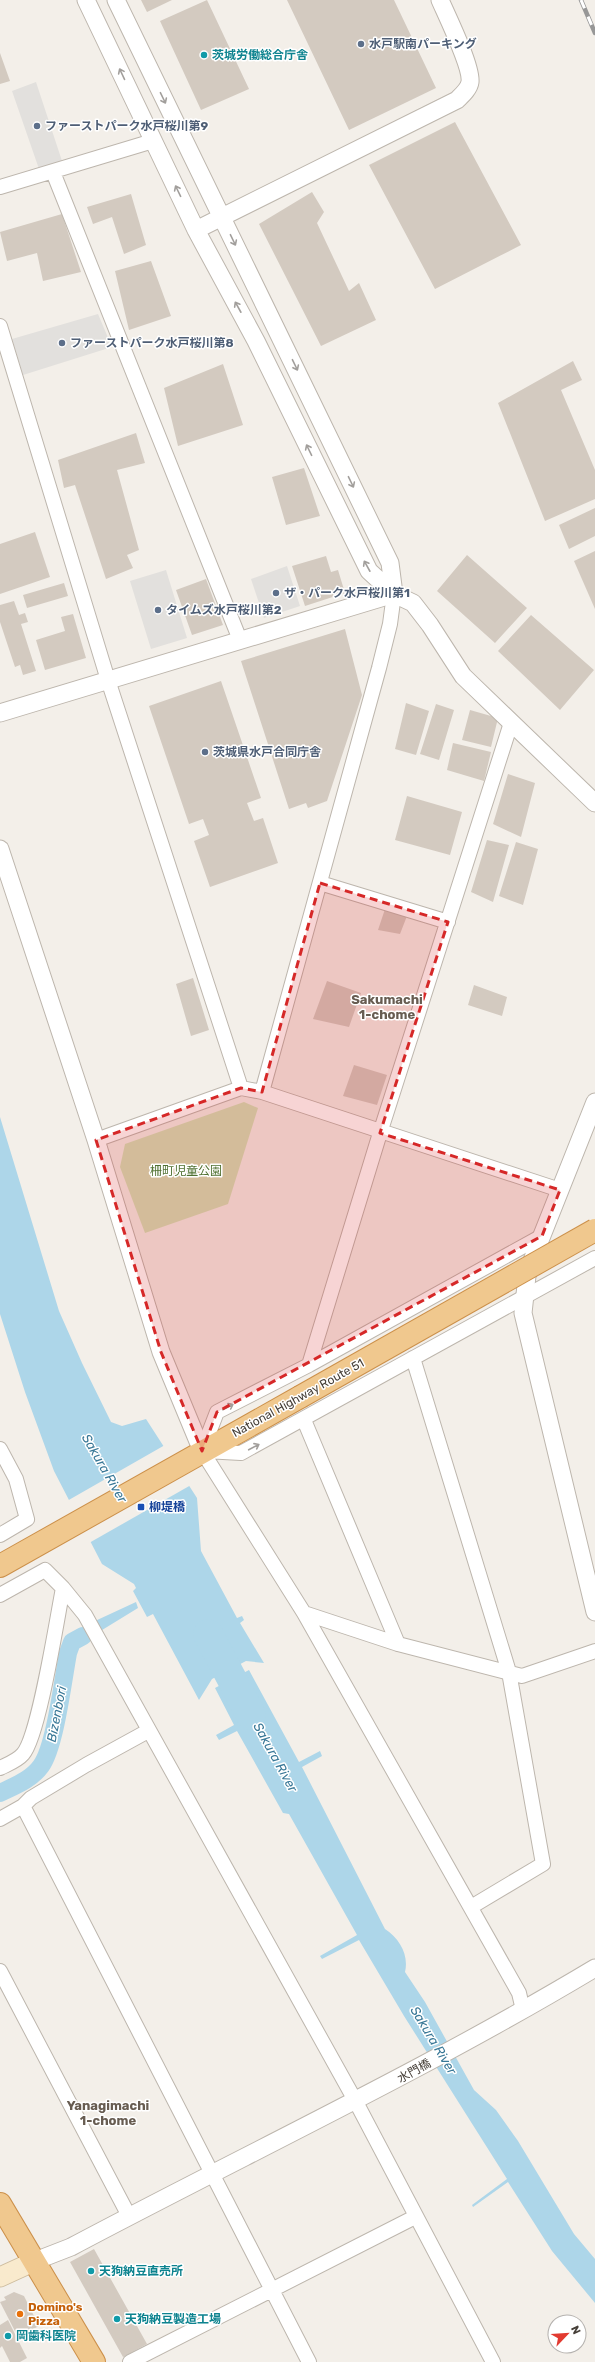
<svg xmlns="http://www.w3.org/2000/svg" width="595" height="2362" font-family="Rubik,'Noto Sans JP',sans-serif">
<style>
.park{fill:#d3e2b7}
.parking{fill:#e2e0dd}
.water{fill:#add6e9}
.pier{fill:#f3efe9}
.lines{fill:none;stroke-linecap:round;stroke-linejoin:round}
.canal{stroke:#add6e9;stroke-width:18}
.river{stroke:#add6e9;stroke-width:30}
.building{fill:#d3cac0}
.minor-casing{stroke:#bdb6ad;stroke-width:16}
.tertiary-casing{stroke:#bdb6ad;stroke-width:19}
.secondary-casing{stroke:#cdbc9e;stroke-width:21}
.trunk-casing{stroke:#cc904a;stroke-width:24}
.minor{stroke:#fff;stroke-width:14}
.tertiary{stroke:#fff;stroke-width:17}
.secondary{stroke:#f9eacd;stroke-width:19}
.trunk{stroke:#f0c88e;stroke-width:22}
.rail-casing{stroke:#979797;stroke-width:4.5}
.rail{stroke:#fff;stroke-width:3;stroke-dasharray:9;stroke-linecap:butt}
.trunk-bridge-casing{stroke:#cc904a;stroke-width:24;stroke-linecap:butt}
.trunk-bridge{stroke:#f0c88e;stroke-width:22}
.oneway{stroke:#a29f9c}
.marked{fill:#d62828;fill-opacity:0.2;stroke:#d62828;stroke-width:3;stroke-dasharray:8 5;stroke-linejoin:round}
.service-dot{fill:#5c6f8a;stroke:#fff;stroke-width:1.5}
.culture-dot{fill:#0f9aa8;stroke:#fff;stroke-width:1.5}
.transit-dot{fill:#1a4fb4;stroke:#fff;stroke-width:1.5}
.food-dot{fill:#e8710a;stroke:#fff;stroke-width:1.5}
.labels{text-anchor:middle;stroke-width:3;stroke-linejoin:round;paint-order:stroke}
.service-label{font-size:12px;font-weight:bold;fill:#4e5e75;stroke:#fff;text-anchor:start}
.culture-label{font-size:12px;font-weight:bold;fill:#0d838f;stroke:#fff;text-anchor:start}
.park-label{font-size:12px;fill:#507132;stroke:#fff}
.street-label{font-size:12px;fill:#463f38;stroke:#fff}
.transit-label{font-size:12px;font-weight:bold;fill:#164399;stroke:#fff;text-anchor:start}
.food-label{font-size:12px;font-weight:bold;fill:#c56008;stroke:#fff;text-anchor:start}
.neighbourhood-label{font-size:13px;font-weight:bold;fill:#675c51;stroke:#fff}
.water-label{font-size:13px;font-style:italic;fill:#397897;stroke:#fff}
</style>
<rect width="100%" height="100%" fill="#f3efe9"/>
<!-- park -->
<path class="park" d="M244,1102L258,1108L228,1204L145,1233L120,1167L125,1144Z"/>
<!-- parking -->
<path class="parking" d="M36,82L62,161L39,169L12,91Z
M98,314L112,347L23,375L12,339Z
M287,566L300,606L264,618L251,579Z
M166,570L187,638L151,649L130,581Z"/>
<!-- water -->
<path class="water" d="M0,1117L59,1311L82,1363L111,1422L122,1426L146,1419L197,1498L201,1551L237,1618L242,1616L244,1620L240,1623L264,1663L246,1661L212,1679L199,1700L153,1614L147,1617L133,1591L136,1588L134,1584L102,1564L54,1471L25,1392L0,1314Z
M136,1602L138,1608L76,1646L73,1656L62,1651L69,1638L95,1621Z
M249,1670L299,1762L320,1751L322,1756L302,1767L385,1929C400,1939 409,1955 405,1972L425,2002L474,2090L496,2110L518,2141L574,2234L595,2259V2303L552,2251L508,2182L473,2207L472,2205L507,2179L404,2016L359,1940L322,1959L320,1956L357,1935L289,1814L283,1813L237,1731L219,1740L216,1735L234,1725L215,1688Z"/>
<!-- pier -->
<path class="pier" d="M165,1445L191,1485L89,1543L67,1501Z"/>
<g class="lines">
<!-- canal -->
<path class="canal" d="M0,1793C14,1786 31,1780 41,1766C55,1747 63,1680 68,1653L72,1642L83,1636"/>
<!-- river -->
<path class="river" d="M208,1634L251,1715"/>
</g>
<!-- building -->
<path class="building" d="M141,0H172L147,12Z
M207,0L249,89L201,110L160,21Z
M287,0H394L436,88L349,130Z
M0,53L10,81L0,84Z
M455,122L521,245L435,289L369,165Z
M312,192L324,212L317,223L349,291L359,283L376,320L321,346L259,224Z
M131,194L146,245L124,254L112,217L93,224L87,207Z
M62,214L81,272L43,281L37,253L7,261L0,232Z
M151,261L171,316L129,330L115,271Z
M573,361L582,380L561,390L595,470V499L545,521L498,403Z
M223,364L243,425L178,446L164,388Z
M136,433L145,463L117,470L139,550L127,555L133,568L106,579L75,485L64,488L58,460Z
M304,468L320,516L286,525L272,477Z
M595,508V536L569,549L559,525Z
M35,532L50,577L0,594V544Z
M595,551V609L574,561Z
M467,555L527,608L495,643L437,591Z
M326,556L331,572L338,570L345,593L305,606L292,566Z
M206,579L223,625L192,635L176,590Z
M64,583L68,596L27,608L23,595Z
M14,601L19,615L25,613L28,622L21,624L36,671L23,675L20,665L15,667L0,622V605Z
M73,614L86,658L45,670L36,640L65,631L61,617Z
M531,615L594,670L560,710L498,651Z
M345,629L362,695L327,801L308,808L306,803L289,809L241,661Z
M221,681L261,798L247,803L254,821L263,818L278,863L210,887L194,841L209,835L203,819L189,824L149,706Z
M406,703L429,711L416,755L395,749Z
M436,704L454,710L439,760L420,754Z
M470,710L498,718L491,747L462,740Z
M453,743L491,752L484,781L447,770Z
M508,774L535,783L521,837L493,824Z
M407,796L462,812L450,855L395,840Z
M487,840L509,845L493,902L471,892Z
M516,842L538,849L523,905L499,896Z
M385,909L407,916L400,934L378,930Z
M193,978L209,1030L191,1036L176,984Z
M327,981L361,993L349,1027L313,1019Z
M474,985L507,997L502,1016L468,1005Z
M354,1065L387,1075L377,1105L343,1096Z
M94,2249L147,2344L123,2357L70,2262Z
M14,2292L24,2296L39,2326L18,2337L0,2302L6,2300L4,2297Z
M8,2320L27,2358L20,2362H10L2,2346L0,2348V2325Z"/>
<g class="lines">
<!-- minor casing -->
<g class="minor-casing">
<path id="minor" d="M53,172L240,640
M0,187L153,141
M0,326L108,680L241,1088
M320,883L448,922
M262,1092L379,668L390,624L394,594
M96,1140L241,1088L262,1092L560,1190
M413,1358L509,1672L543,1864L471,1907
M309,1365L380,1133L511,723
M304,1420L398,1644
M0,1449L16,1479L27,1519L0,1535
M202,1451L304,1613L519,1993L523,2010
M202,1451L217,1412L309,1365L542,1236
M205,1451L241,1453L595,1258
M0,1595L45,1570L63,1588L85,1615L356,2102L493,2362
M304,1613L398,1644L522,1676L595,1651
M0,1768C8,1764 17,1761 23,1754C39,1736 57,1618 63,1588
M23,1806L309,2362
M0,1819L23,1806L31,1798L86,1765L148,1731
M0,1971L129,2216
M130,2362L415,2217"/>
</g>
<!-- tertiary casing -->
<g class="tertiary-casing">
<path id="tertiary" d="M86,0L196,230L256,341L369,571L394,594L413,603L430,625L463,676L595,803
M116,0L390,563L394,594
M196,230L457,100C462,95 469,89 470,82C472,67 447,16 440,0
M0,713L394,594
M0,849L96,1140L161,1352L202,1451
M595,1102L533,1258L527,1276L523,1313L595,1612
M35,2261L71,2247C246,2154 425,2070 595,1968"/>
</g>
<!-- secondary casing -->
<g class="secondary-casing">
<path id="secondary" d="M0,2277L35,2261"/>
</g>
<!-- trunk casing -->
<g class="trunk-casing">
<path id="trunk" d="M0,1566L300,1397
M0,2204L94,2362"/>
</g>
<!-- minor -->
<use href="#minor" class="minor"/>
<!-- tertiary -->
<use href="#tertiary" class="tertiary"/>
<!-- secondary -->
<use href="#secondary" class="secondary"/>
<!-- trunk -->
<use href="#trunk" class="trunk"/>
<!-- rail casing -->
<g class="rail-casing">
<path id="rail" d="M581,0L595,33"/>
</g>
<!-- rail -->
<use href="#rail" class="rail"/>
<!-- trunk-bridge casing -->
<g class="trunk-bridge-casing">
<path id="trunk-bridge" d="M300,1397L595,1230"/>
</g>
<!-- trunk-bridge -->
<use href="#trunk-bridge" class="trunk-bridge"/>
</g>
<!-- one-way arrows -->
<defs><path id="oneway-shaft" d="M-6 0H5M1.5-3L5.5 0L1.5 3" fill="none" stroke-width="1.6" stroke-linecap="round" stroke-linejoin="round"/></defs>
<g class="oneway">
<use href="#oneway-shaft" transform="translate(122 74) rotate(-115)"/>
<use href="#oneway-shaft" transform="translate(163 98) rotate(64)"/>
<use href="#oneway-shaft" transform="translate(178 191) rotate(-116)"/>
<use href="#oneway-shaft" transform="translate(233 240) rotate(64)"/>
<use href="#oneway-shaft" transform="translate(238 307) rotate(-119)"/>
<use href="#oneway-shaft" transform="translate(295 365) rotate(64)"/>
<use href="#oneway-shaft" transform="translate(309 450) rotate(-116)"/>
<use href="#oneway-shaft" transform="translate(351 482) rotate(64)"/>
<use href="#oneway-shaft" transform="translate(367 566) rotate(-119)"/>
<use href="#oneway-shaft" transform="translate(228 1407) rotate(-27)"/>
<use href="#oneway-shaft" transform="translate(254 1447) rotate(-28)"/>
</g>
<!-- marked area -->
<path class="marked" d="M320,883L448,922L380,1133L560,1190L542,1236L217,1412L202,1451L161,1352L96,1140L241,1088L262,1092Z"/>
<!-- markers -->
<g class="service-dot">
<circle cx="361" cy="44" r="4"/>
<circle cx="37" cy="126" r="4"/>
<circle cx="62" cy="343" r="4"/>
<circle cx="276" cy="593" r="4"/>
<circle cx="158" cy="610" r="4"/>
<circle cx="205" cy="752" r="4"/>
</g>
<g class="culture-dot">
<circle cx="204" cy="55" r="4"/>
<circle cx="91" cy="2271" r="4"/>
<circle cx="117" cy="2319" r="4"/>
<circle cx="8" cy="2336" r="4"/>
</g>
<rect class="transit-dot" x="137" y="1503" width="8" height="8" rx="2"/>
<circle class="food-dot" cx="20" cy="2314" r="4"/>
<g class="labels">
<!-- service labels -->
<g class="service-label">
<text x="369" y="48">水戸駅南パーキング</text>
<text x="45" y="130">ファーストパーク水戸桜川第9</text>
<text x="70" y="347">ファーストパーク水戸桜川第8</text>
<text x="284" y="597">ザ・パーク水戸桜川第1</text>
<text x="166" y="614">タイムズ水戸桜川第2</text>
<text x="213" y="756">茨城県水戸合同庁舎</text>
</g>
<!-- culture labels -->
<g class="culture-label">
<text x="212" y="59">茨城労働総合庁舎</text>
<text x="99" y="2275">天狗納豆直売所</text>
<text x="125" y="2323">天狗納豆製造工場</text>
<text x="16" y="2340">岡歯科医院</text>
</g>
<!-- park labels -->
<g class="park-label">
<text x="186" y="1175">柵町児童公園</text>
</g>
<!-- street labels -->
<g class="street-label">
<text transform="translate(298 1398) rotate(-29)" y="4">National Highway Route 51</text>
<text transform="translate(414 2071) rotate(-29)" y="4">水門橋</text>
</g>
<!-- transit labels -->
<g class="transit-label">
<text x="149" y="1511">柳堤橋</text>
</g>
<!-- food labels -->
<g class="food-label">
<text x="28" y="2311">Domino's<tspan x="28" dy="14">Pizza</tspan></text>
</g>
<!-- neighbourhood labels -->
<g class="neighbourhood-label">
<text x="387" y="1004">Sakumachi<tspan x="387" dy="15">1-chome</tspan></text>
<text x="108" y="2110">Yanagimachi<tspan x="108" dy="15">1-chome</tspan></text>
</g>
<!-- water labels -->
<g class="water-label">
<text transform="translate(105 1468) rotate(60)" y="5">Sakura River</text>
<text transform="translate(56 1714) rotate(-79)" y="5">Bizenbori</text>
<text transform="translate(276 1757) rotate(61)" y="5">Sakura River</text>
<text transform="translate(434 2040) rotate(59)" y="5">Sakura River</text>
</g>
</g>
<!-- north arrow -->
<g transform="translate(567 2334) rotate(65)"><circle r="19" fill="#ffffff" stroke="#b5b2af"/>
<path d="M0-3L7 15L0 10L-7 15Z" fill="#e23b31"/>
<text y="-6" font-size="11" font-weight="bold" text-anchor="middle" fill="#463f38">N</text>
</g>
</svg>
